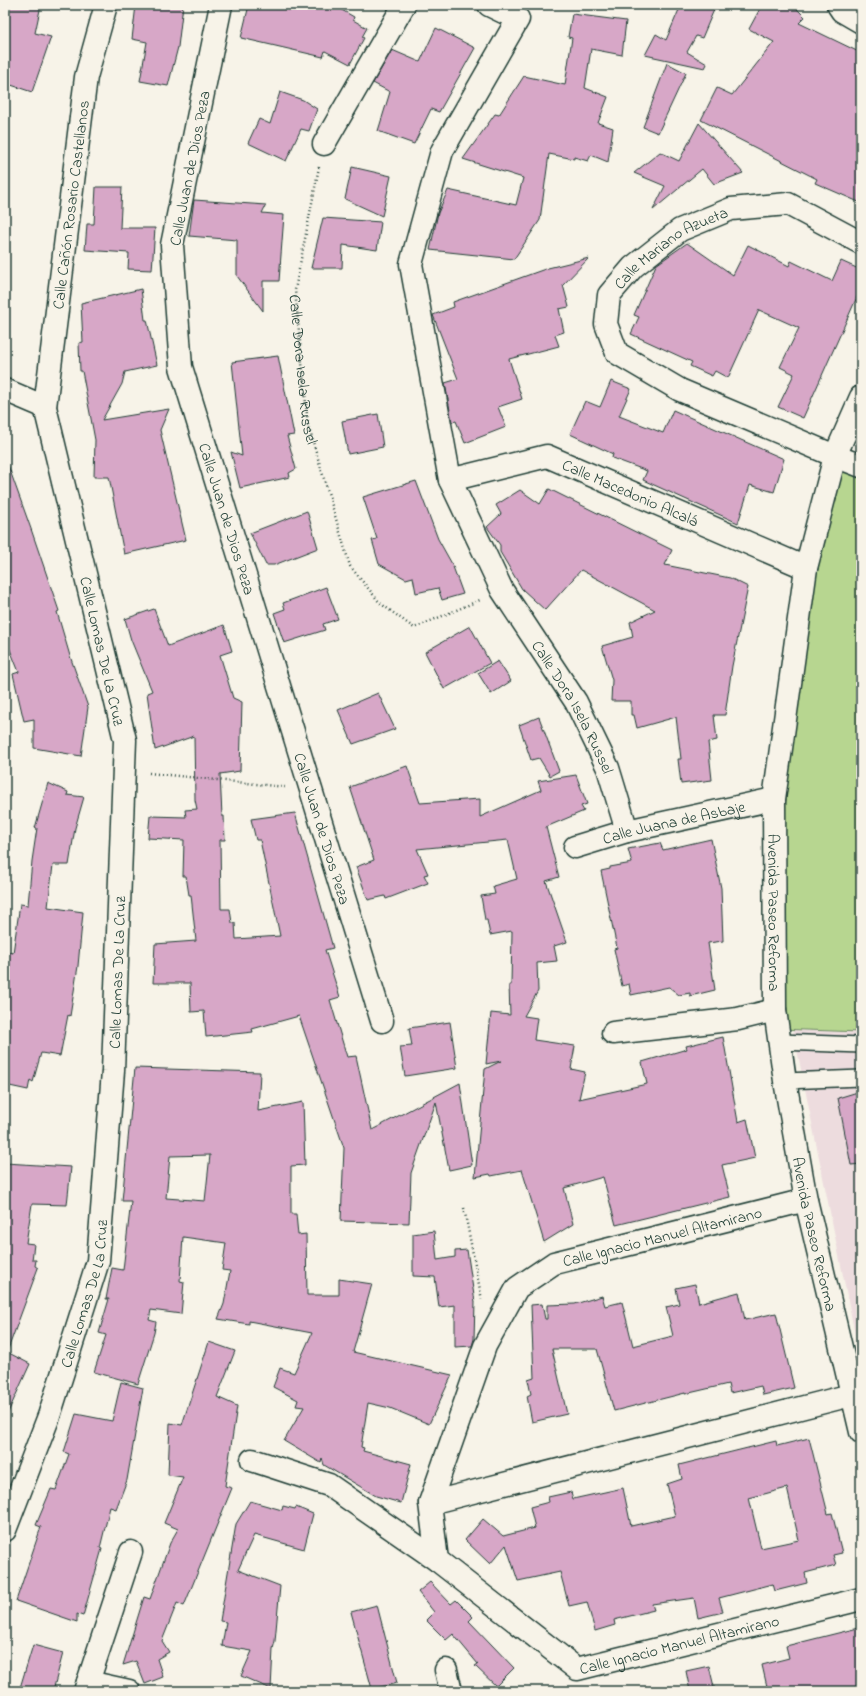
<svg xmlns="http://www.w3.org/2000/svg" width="866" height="1696" font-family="'Indie Flower',sans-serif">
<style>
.built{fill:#eddcde}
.green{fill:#b7d690;stroke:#6b8a62}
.building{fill:#d7a7c7;stroke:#1f3d34;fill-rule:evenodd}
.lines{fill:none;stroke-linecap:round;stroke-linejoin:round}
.lane-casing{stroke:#1f3d34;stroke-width:18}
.street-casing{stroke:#1f3d34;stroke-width:25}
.secondary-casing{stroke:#1f3d34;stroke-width:25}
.path{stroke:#1f3d34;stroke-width:2.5;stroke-dasharray:1 3;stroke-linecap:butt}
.lane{stroke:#f7f3e8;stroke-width:15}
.street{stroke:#f7f3e8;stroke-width:22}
.secondary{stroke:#f7f3e8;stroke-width:22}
.labels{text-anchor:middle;stroke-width:4;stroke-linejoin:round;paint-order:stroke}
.street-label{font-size:16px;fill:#1f3d34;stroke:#f7f3e8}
</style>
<rect width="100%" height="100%" fill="#f7f3e8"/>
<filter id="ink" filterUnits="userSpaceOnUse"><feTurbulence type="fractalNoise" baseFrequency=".025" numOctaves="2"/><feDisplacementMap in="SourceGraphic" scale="8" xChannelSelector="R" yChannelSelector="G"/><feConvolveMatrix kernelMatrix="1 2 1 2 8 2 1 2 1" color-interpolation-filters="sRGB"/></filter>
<g filter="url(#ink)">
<!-- built -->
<path class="built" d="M793,1030L861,1032V1364Z"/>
<!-- green -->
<path class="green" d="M835,456L861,466V1032L778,1029L774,799Z"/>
<!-- building -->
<path class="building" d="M9,5H41L35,33L51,37L32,92L5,83V23Z
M136,5H183L178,47L168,86L140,81L147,42L132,39Z
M249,5H298L321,8L322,5H333L354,17L353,20L367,28L362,37L364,38L350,64L325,51L323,57L241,38Z
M681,5H716L702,38L696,36L687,52L707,64L705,68L645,55L656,34L666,40Z
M762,5H793L805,17L799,23L861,53V203L815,183L817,179L701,120L717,88L732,95L774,42L749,29Z
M572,14L626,21L622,55L591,49L585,88L608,97L598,123L613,128L608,162L591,155L588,161L574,157V159L549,154L540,220L514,259L430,250L438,213L448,190L516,205L523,178L463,159L495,114L499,115L524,76L565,85L572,38L568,37Z
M436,28L475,48L439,112L431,109L414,144L378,131L390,92L373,83L392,50L420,62Z
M667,63L686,73L658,133L643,127Z
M280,92L303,100L317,109L309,131L301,129L286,161L248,143L259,119L270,124Z
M699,123L743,173L714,184L702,169L653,210L665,186L634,173L660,152L679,161Z
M352,167L391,176L382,216L345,199Z
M96,187H122L120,228H155L152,270L128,269L129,253L85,250L87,224H94Z
M194,200L266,205L262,213L284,215L279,281H263V311L237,276V240L189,236Z
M323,218L381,222L377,250L343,245L342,268H311Z
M687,243L733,275L748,245L789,266L791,261L832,281L841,261L861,270V288L803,418L778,407L794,374L780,367L799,328L759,310L728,378L715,371L712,376L690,366L692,362L631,334L639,317L634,315L656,265Z
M589,258L563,285L569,307L559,309L564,332L555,335L559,346L509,359L522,399L498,407L506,427L465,443L456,421L452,422L445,383L458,379L433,315L454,307L453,302L548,268Z
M141,289L145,320H147L157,365L125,372L122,384L102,420L169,409L160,430L186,540L124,554L109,477H94L95,440L82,371H80L79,343L83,342L81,303Z
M278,356L294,435L287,436L296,469L289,473L290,477L240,488L231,452L242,456L232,362Z
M611,381L631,389L619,416L663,433L673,410L784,459L774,492L750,485L738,523L643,480L647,471L612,458L613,454L570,434L585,401L600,407Z
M378,414L383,447L348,454L342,421Z
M5,465H8L31,529L59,611L57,612L70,656L88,707L81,756L34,748V719L24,721L23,717L13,674L19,672L5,637Z
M416,481L438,539L452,564L463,594L442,600L438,588L416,593L413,577L406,579L379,564L372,540L377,539L363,497Z
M549,489L672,550L665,565L730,578L748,587L732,666L725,715H714L717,740L708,742L712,780L681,784L678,759H681L676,717L637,728L634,715H631V701H611L612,680L602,646L633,637L630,622L655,610L581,570L545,610L522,589L500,552V545L487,527L501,514L496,505L520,490L540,504Z
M307,511L318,548L274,565H266L250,533Z
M326,587L338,619L323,624L325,630L284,643L274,613L285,609L283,603Z
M154,609L168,646L224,625L232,651L220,655L233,698L242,702L240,771L220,774L222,816H224L225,840H220L221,909H230L232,923H235L236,939L280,936L260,840H256L251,819L295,813L333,948L325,950L340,997L330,1000L347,1057L356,1056L372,1130L460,1083L472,1165L449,1170L436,1102L411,1173L409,1223L341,1221L344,1148L299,1016L252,1029L253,1032L206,1037L204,1011L191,1012L190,983H153L155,944L196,941L191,895H189L186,876H183L184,840L148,838L150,816L186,817L185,810L197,809L195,800L194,736L155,750L147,693L152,691L131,640L125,619Z
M470,626L490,663L444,689L425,652Z
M498,661L511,681L491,694L478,673Z
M378,693L395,729L353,744L338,710Z
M539,717L559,771L550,776L539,758L531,760L519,725Z
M407,766L420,803L480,799V817L541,790L538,781L576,775L587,804L581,806L584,811L546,827L559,877L546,881L567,942L554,946L557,961L537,963L538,991L524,1016L537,1018L534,1040L575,1046L571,1069L585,1072L579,1099L647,1084L642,1062L687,1049L686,1046L723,1037L738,1122L747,1119L755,1158L722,1165L730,1197L616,1225L603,1177L564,1188L573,1224L544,1242L522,1170L491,1176L490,1174L475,1177L485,1069L501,1061L486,1064L491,1013L510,1015L509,985H511L512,931L490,935L487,920H485L481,896L495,894L493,886L517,879L508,840L417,849L428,874L424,875L428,883L386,899L385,896L368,900L356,867L374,860L350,787Z
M48,783L68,792L67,795L84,797L75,828L69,865H53L48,907L83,912L78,966L70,1016L68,1015L60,1056L41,1053L33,1082L30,1080L28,1090L5,1085V951L13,953L20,904L28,905L32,861L37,828H35Z
M711,839L721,888L723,941L708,943L715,990L690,996V993L679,995L669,987L631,995L629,984L622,986L614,949L617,948L601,871L610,869V867L632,863L628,849L660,843L663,850Z
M450,1022L457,1068L405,1076L400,1047L412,1046L409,1028Z
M135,1068L260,1072L258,1111L303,1102L305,1165L291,1166V1214H296L298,1235L306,1234L307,1295H339V1279L372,1284L353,1352L452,1375L429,1424L390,1408L368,1403L361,1447L364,1448L363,1451L411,1464L401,1503L376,1496L324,1465L322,1458L321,1463L284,1441L304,1407L296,1406L298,1400L273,1387L280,1368L294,1373L312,1333L249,1321V1324L218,1319L224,1304L230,1271L222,1270L226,1243L183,1237L180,1281L184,1282L181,1314L151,1310L149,1320L156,1322L154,1333L138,1384L94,1372L106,1335L99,1333L109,1299H106L112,1268L123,1270L131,1201H122ZM210,1155L205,1201L166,1198L170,1156Z
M861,1091V1164L851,1165L838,1098Z
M5,1163L71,1167L67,1205L32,1204L26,1243L34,1244L32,1260H36L35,1266L38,1268L7,1352L30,1364L5,1419Z
M434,1231L437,1260L455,1257V1251L467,1250L475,1302L474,1339L472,1346L455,1347V1305L439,1307L435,1277L413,1276V1234Z
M695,1284L699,1303L739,1292L745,1320L776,1313L794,1388L763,1395L761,1386L730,1393L728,1384L685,1394V1393L614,1411L597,1349H552L567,1414L532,1422L527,1396L531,1394L528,1380L534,1378L531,1305L542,1304L545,1319H547V1305L575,1304L602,1296L605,1306L622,1302L633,1346L673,1336L666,1307L679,1304L676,1288Z
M209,1342L235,1351L217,1397L237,1406L225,1486L232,1488L184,1606L177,1603L162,1641L169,1652L157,1659L163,1677L145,1684L136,1661L123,1665L144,1597L150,1599L170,1543L178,1529L164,1523L183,1477L168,1475L170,1423L182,1425Z
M121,1382L143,1388L127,1480L116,1509L110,1507L100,1548L102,1549L83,1616L77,1614V1622L16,1601L41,1527L36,1525L51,1489L56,1490L69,1454L64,1452L76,1414L112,1421Z
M809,1438L828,1514L832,1513L842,1553L833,1555L836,1565L805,1573L807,1583L775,1591L773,1584L719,1598L723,1612L698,1618L694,1598L652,1604L654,1610L614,1620L615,1625L595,1631L587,1602L569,1606L560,1572L518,1581L506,1545L490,1564L465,1540L483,1519L503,1536L535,1528L530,1507L549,1502L548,1497L571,1492L573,1499L623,1488L631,1526L675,1516L667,1484L682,1479L679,1465L776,1441L777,1446ZM787,1488L799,1540L761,1548L749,1498Z
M250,1501L282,1510L283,1506L295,1509L296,1507L313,1514L304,1549L254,1535L238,1570L280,1586L275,1641L273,1649L271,1689L241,1676L252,1651L222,1646L226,1622L220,1621L236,1524Z
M430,1582L451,1604L456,1600L473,1617L469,1621L514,1668L496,1686L475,1666L478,1664L453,1634L446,1640L426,1620L434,1612L418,1592Z
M377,1605L397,1683L372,1689L351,1612Z
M858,1628L861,1640V1691H768L762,1665L789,1658L786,1646Z
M33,1645L63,1653L53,1691H19Z
M709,1666L715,1691H690L686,1671Z"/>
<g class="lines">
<!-- lane casing -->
<g class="lane-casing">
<path id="lane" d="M780,1042L861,1045
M785,1081L861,1078"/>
</g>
<!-- street casing -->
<g class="street-casing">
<g id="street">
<path id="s2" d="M221,5L172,245L181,367L382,1021"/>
<path id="s3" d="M489,5L518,19L442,151L411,264L450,480L502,590L576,702L608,768L627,831"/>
<path d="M838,5L842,11L861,22"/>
<path d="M324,144L404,5"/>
<path d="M5,390L45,407"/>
<path id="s4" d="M835,456L680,390L617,353L606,324L609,295L633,267L680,230L731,209L788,204L861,243"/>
<path id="s5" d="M450,480L547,456L806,568"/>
<path id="s6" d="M575,847L627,831L774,799"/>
<path d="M613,1033L738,1019L775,1010"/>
<path id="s7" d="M806,1200L554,1263L517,1288L485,1346L430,1503L437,1560L577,1669L861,1599"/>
<path d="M252,1460L329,1485L437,1560"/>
<path d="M430,1503L851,1395"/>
<path id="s8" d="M5,1530L49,1416L98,1261L113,1071L125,740L45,407L86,77L106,5"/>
<path d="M446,1670L451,1691"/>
<path d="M88,1682L129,1691"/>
<path d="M85,1691L131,1552"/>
</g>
</g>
<!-- secondary casing -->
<g class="secondary-casing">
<g id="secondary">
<path id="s9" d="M861,397L835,456L806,568L774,799L775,1010L785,1081L806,1200L861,1432"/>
<path d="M835,456L861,466"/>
</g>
</g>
<!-- path -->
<g class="path">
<path id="s1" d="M319,167L295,290L308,425L350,566L380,603L414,628L480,600"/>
<path d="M149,773L285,787"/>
<path d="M464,1208L482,1300"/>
</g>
<!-- lane -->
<use href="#lane" class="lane"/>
<!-- street -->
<use href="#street" class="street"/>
<!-- secondary -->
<use href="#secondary" class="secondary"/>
</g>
</g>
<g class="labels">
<!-- street labels -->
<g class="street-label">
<text transform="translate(189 168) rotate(-79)" y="6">Calle Juan de Dios Peza</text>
<text dy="6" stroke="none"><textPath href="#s8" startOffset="1353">Calle Cañón Rosario Castellanos</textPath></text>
<text dy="6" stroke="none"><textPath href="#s4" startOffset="381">Calle Mariano Azueta</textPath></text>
<text dy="6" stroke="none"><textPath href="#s1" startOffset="205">Calle Dora Isela Russel</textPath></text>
<text dy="6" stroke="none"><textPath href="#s5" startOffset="191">Calle Macedonio Alcalá</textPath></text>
<text dy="6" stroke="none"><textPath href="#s2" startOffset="526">Calle Juan de Dios Peza</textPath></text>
<text transform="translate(103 651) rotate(77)" y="6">Calle Lomas De La Cruz</text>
<text dy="6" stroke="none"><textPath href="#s3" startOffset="780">Calle Dora Isela Russel</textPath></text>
<text dy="6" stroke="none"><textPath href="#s6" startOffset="102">Calle Juana de Asbaje</textPath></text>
<text dy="6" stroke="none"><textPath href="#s2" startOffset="850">Calle Juan de Dios Peza</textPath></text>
<text dy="6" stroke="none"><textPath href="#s9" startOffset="527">Avenida Paseo Reforma</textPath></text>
<text dy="6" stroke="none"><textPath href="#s8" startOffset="574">Calle Lomas De La Cruz</textPath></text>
<text dy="6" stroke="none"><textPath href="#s9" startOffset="852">Avenida Paseo Reforma</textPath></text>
<text transform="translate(662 1236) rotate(-14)" y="6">Calle Ignacio Manuel Altamirano</text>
<text dy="6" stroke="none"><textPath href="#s8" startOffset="250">Calle Lomas De La Cruz</textPath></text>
<text dy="6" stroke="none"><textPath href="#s7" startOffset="877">Calle Ignacio Manuel Altamirano</textPath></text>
</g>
</g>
<!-- margin -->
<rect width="866" height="1696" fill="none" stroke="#f7f3e8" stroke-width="20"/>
<rect x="10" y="10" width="846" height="1676" fill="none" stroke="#1f3d34" stroke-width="1.5" filter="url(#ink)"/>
</svg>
